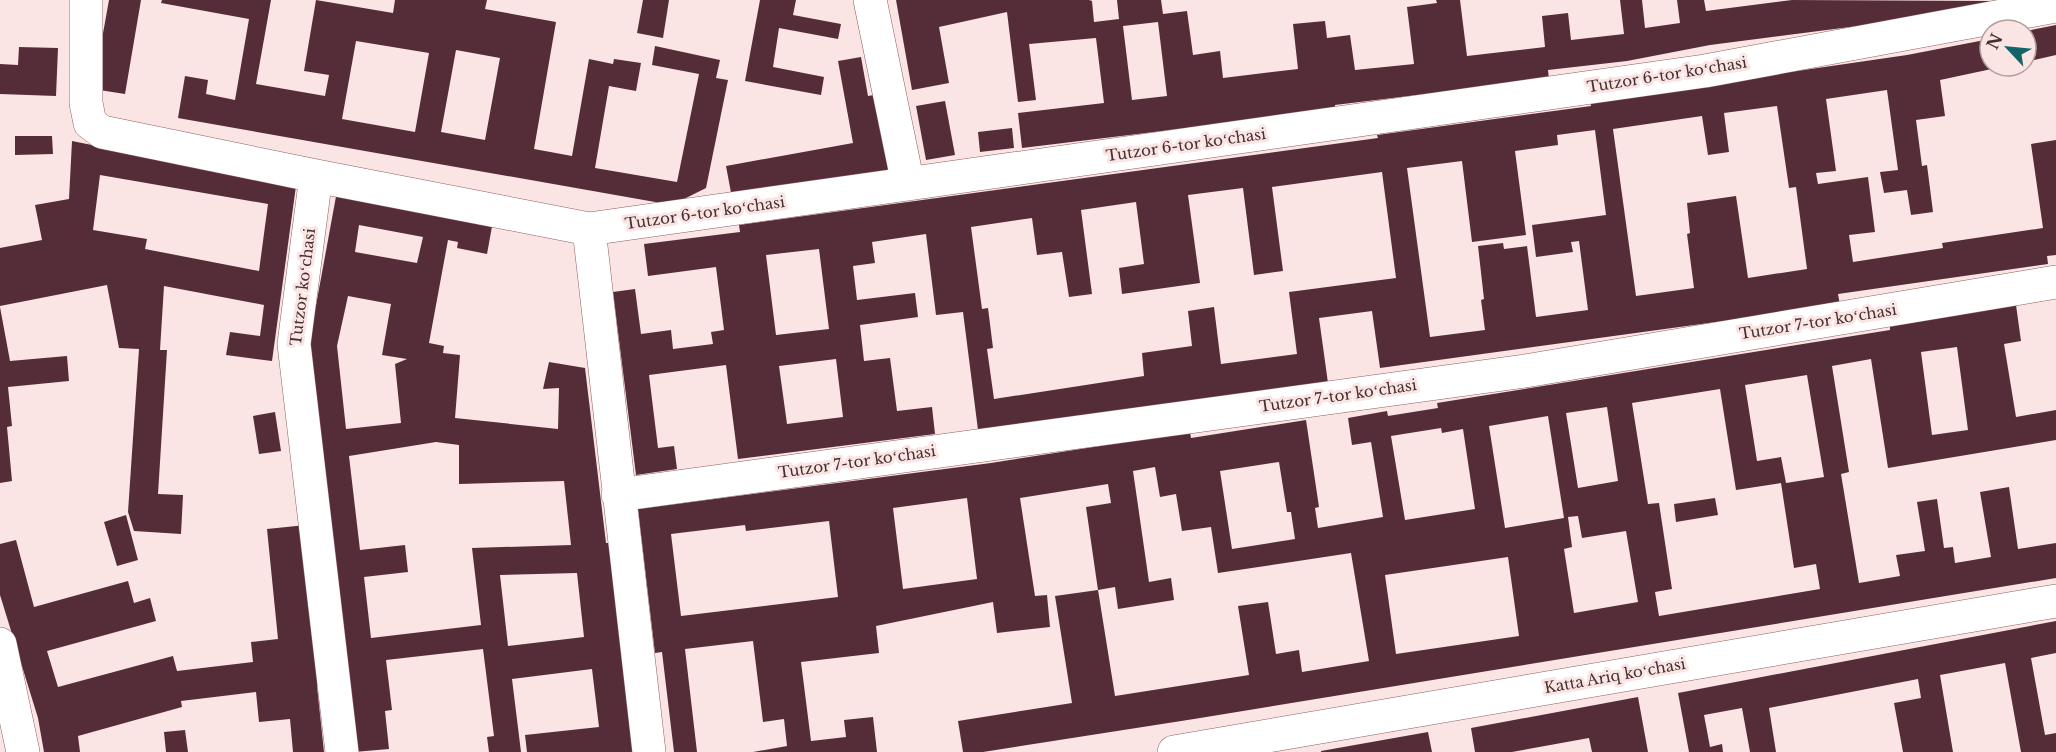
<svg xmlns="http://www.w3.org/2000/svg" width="2056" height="752" font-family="'Libre Baskerville',serif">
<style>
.building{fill:#552d39;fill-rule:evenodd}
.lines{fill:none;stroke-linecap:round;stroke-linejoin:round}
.minor-casing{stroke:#8e605f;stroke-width:34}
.minor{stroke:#fff;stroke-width:33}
.labels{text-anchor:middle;stroke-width:6;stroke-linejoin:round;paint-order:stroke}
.street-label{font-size:15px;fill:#453130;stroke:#fbe5e4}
</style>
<rect width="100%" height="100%" fill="#fbe5e4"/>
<!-- building -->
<path class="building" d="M109,0H141L125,94L93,89Z
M162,0H271L256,84L325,96L329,75L304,71L316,0L393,13L395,0H487L485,9L556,22L534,149L572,156L589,59L613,64L614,59L641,63L636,91L609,86L595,168L677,182L699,74L652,65L655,46L720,60L716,78L728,80L706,188L672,205L178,118L185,76L208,80L206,94L235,100L249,19L161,3ZM356,41L429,53L415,132L342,119ZM456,50L500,58L485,140L441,132Z
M643,0H669L663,38L637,33Z
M760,0H796L793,15L841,24L838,39L779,28L773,67L824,77L821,95L745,81Z
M896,0H1089L1092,1L1094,22L1119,19L1117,0H1161L1163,14L1187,11L1193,55L1220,51L1223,78L1298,69L1293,24L1325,21L1327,38L1350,35L1355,70L1414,64L1407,7L1437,3L1436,0H1460L1467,56L1545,47L1542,16L1568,13L1571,40L1624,34L1620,0H1642L1645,28L1680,23L1677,0H1704L1706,11L1792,0L1992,1L1889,22L1710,45L1627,61L1548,70L1549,79L1335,105V110L1022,148L1018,113L1104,103L1096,38L1029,44L1036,100L1018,102L1007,12L939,27L949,83L912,90ZM1158,22L1167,96L1132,100L1123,26Z
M2056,25V55L2026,62V31Z
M1990,39V66L2001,67L1940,80L1945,116L1916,120L1922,166L1927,165L1933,212L1911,215L1907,190L1884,193L1880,172L1898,170L1887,90L1826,99L1836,171L1816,173L1818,184L1868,177L1875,232L1849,235L1853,262L1943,248L1942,243L2043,228L2031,144L2056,140V255L2047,256L2048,264L1838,294L1840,305L1380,368L1372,311L1319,318L1328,383L978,430L963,312L936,315L926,234L872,242L875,263L853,266L857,300L915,293L918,317L860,325L864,361L890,358L897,411L932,407L935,434L738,459L726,365L649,375L658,448L674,446L677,469L636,475L613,292L635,289L641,334L671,330L673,349L713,344L711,332L724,330L716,267L648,276L644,244L740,232L739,225L1378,138L1377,135L1591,106L1590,101L1907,55ZM1777,106L1789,188L1796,187L1807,269L1748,278L1736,196L1687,203L1690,233L1687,234L1694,288L1636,296L1613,129L1702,116L1708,155L1729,152L1724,113ZM1595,130L1606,215L1532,225L1536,257L1573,252L1571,242L1579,241L1588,310L1536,317L1527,246L1504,249L1503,243L1478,246L1484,299L1481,300L1485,330L1430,337L1407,168L1462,161L1472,242L1526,235L1515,151L1558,145L1557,135ZM1382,172L1396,278L1289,292L1297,354L1221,364L1214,307L1188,311L1192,346L1142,353L1144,376L994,399L987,349L993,348L988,308L982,309L971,227L1032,218L1037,255L1062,252L1069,297L1092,294L1081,210L1136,202L1144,264L1119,268L1122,294L1200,283L1188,195L1243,188L1254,275L1283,271L1272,187ZM819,249L829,329L776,335L766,255ZM836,359L843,417L787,424L779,366Z
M19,47L58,48L56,96L0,94V64L18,65Z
M861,57L868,96L874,95L888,170L732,198L726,166L853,143L838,61Z
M945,101L955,155L926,160L916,106Z
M1012,128L1014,148L980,152L978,132Z
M15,136H52L53,154L15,155Z
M72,141L296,186L272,361L226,355L230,332L260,336L264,305L164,286L160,350H167L158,494L183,495L181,534L134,531L128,512L139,349L119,348L107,285L0,306V248L42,240L35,205L69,199ZM100,175L268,204L259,271L145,249L147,239L93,230Z
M337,191L493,221L487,254L457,248L458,242L448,240L429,343L444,346L443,353L460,355L455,418L558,429L559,388L543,389L549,362L585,368L606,543H609L634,752H527L525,735L599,727L592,669L512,679L521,752H489L487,737L494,736L483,649L386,660L392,710L385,711L389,749L354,752L308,349ZM359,225L423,237L417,263L355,252ZM348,296L391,304L382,355L407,359L395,364L401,423L346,429L337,346ZM436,442L459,445V484L564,481L571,545L472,548L481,625L371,638L364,577L408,572L405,545L360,550L349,456ZM577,573L584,637L508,646L500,575Z
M2016,305L2021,341L2004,344L2016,417L2056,410V440L1888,468L1871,359L1832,366L1849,472L1841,474L1859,583L1900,576L1896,555L1925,551L1917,502L1937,499L1944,548L1953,547L1955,563L1991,557L1980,492L2009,487L2018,549L2056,543V578L1194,719L983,752H963L958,721L1072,703L1055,596L1098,590L1086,507L1111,503L1108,484L1020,498L1035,596L1047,595L1050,627L997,633L993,602L876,626L879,653L801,662L811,741L846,737L844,720L873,717L877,752H753L787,746L784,719L763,722L753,641L685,649L697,752H674L662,652L655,653L638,509L991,463L1190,432L1191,438L1306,420L1319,507L1315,508L1318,528L1383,517L1371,442L1352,445L1348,418L1387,411L1388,416L1438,408L1437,403L1890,330V326ZM1957,347L1968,430L1932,435L1921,352ZM1807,375L1824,477L1786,483L1781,457L1757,461L1745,385ZM1720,389L1736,490L1781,483L1794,568L1816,564L1820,589L1659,616L1655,592L1672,589L1659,503L1648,504L1632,403ZM1607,407L1618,481L1578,488L1566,413ZM1548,416L1564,518L1505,528L1489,426ZM1441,428L1442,433L1463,429L1475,509L1405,520L1391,436ZM1279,462L1287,512H1291L1295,539L1232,549L1220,471ZM1155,467L1160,497L1176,494L1182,531L1211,527L1218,573L1351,553L1369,661L1302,672L1299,650L1276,654L1268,602L1238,606L1249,675L1115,696L1098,590L1115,587L1118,609L1174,600L1171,578L1149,582L1133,471ZM967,498L977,579L903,589L893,508ZM1578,516L1582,538L1626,531L1638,602L1574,613L1564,549L1572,547L1568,517ZM829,521L838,597L681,616L671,534L745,525L746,531ZM1508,557L1519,636L1396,654L1385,575Z
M0,307L10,361L67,356L69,381L8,387L12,426L7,427L12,481L0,483Z
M275,412L281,451L259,454L253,416Z
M1715,498L1718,515L1676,522L1674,504Z
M126,515L138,560L117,566L104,522Z
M306,525L323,685L317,686L324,752H293L290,719L259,722L256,692L181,701L182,707L78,736L80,752H44L38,718L0,595V544L16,540L34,607L128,581L134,603L150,598L156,621L47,651L58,687L173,656L177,671L253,662L251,642L278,639L267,529Z
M2056,621V653L2031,658L2045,735L2056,733V752H2021L2005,663L1940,675L1953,752H1903L1894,703L1921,698L1918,679L1769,708L1776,752H1750L1742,708L1704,715L1710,747L1722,744L1723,752H1689L1678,693Z
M1638,697L1648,752H1592L1589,738L1512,752H1475L1471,728Z
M185,730L188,752H166L164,732Z
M1428,732L1432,752H1321V751Z"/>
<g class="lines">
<!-- minor casing -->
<g class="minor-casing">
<path id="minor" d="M86,0V103L90,123L102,132L316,176L294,344L342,752
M870,0L908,184
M316,176L589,229L1705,71L2056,6
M589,229L649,752
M618,495L1525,371L2056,282
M0,644L23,752
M1174,752L2056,601"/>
</g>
<!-- minor -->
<use href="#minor" class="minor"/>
</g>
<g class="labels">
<!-- street labels -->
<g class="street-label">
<text transform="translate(1667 75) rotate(-9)" y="5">Tutzor 6-tor koʻchasi</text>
<text transform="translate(1186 145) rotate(-8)" y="5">Tutzor 6-tor koʻchasi</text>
<text transform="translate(705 213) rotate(-8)" y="5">Tutzor 6-tor koʻchasi</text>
<text transform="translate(303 287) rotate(-83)" y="5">Tutzor koʻchasi</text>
<text transform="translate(1818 322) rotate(-9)" y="5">Tutzor 7-tor koʻchasi</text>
<text transform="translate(1338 396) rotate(-8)" y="5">Tutzor 7-tor koʻchasi</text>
<text transform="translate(857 462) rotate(-8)" y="5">Tutzor 7-tor koʻchasi</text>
<text transform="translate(1615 676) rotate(-10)" y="5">Katta Ariq koʻchasi</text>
</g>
</g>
<!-- north arrow -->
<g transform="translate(2008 48) rotate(296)"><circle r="28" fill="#fbe5e4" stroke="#b29d9c" stroke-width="1.5"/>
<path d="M0-4.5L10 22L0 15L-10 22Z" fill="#146368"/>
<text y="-9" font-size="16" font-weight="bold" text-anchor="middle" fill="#453130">N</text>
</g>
</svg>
